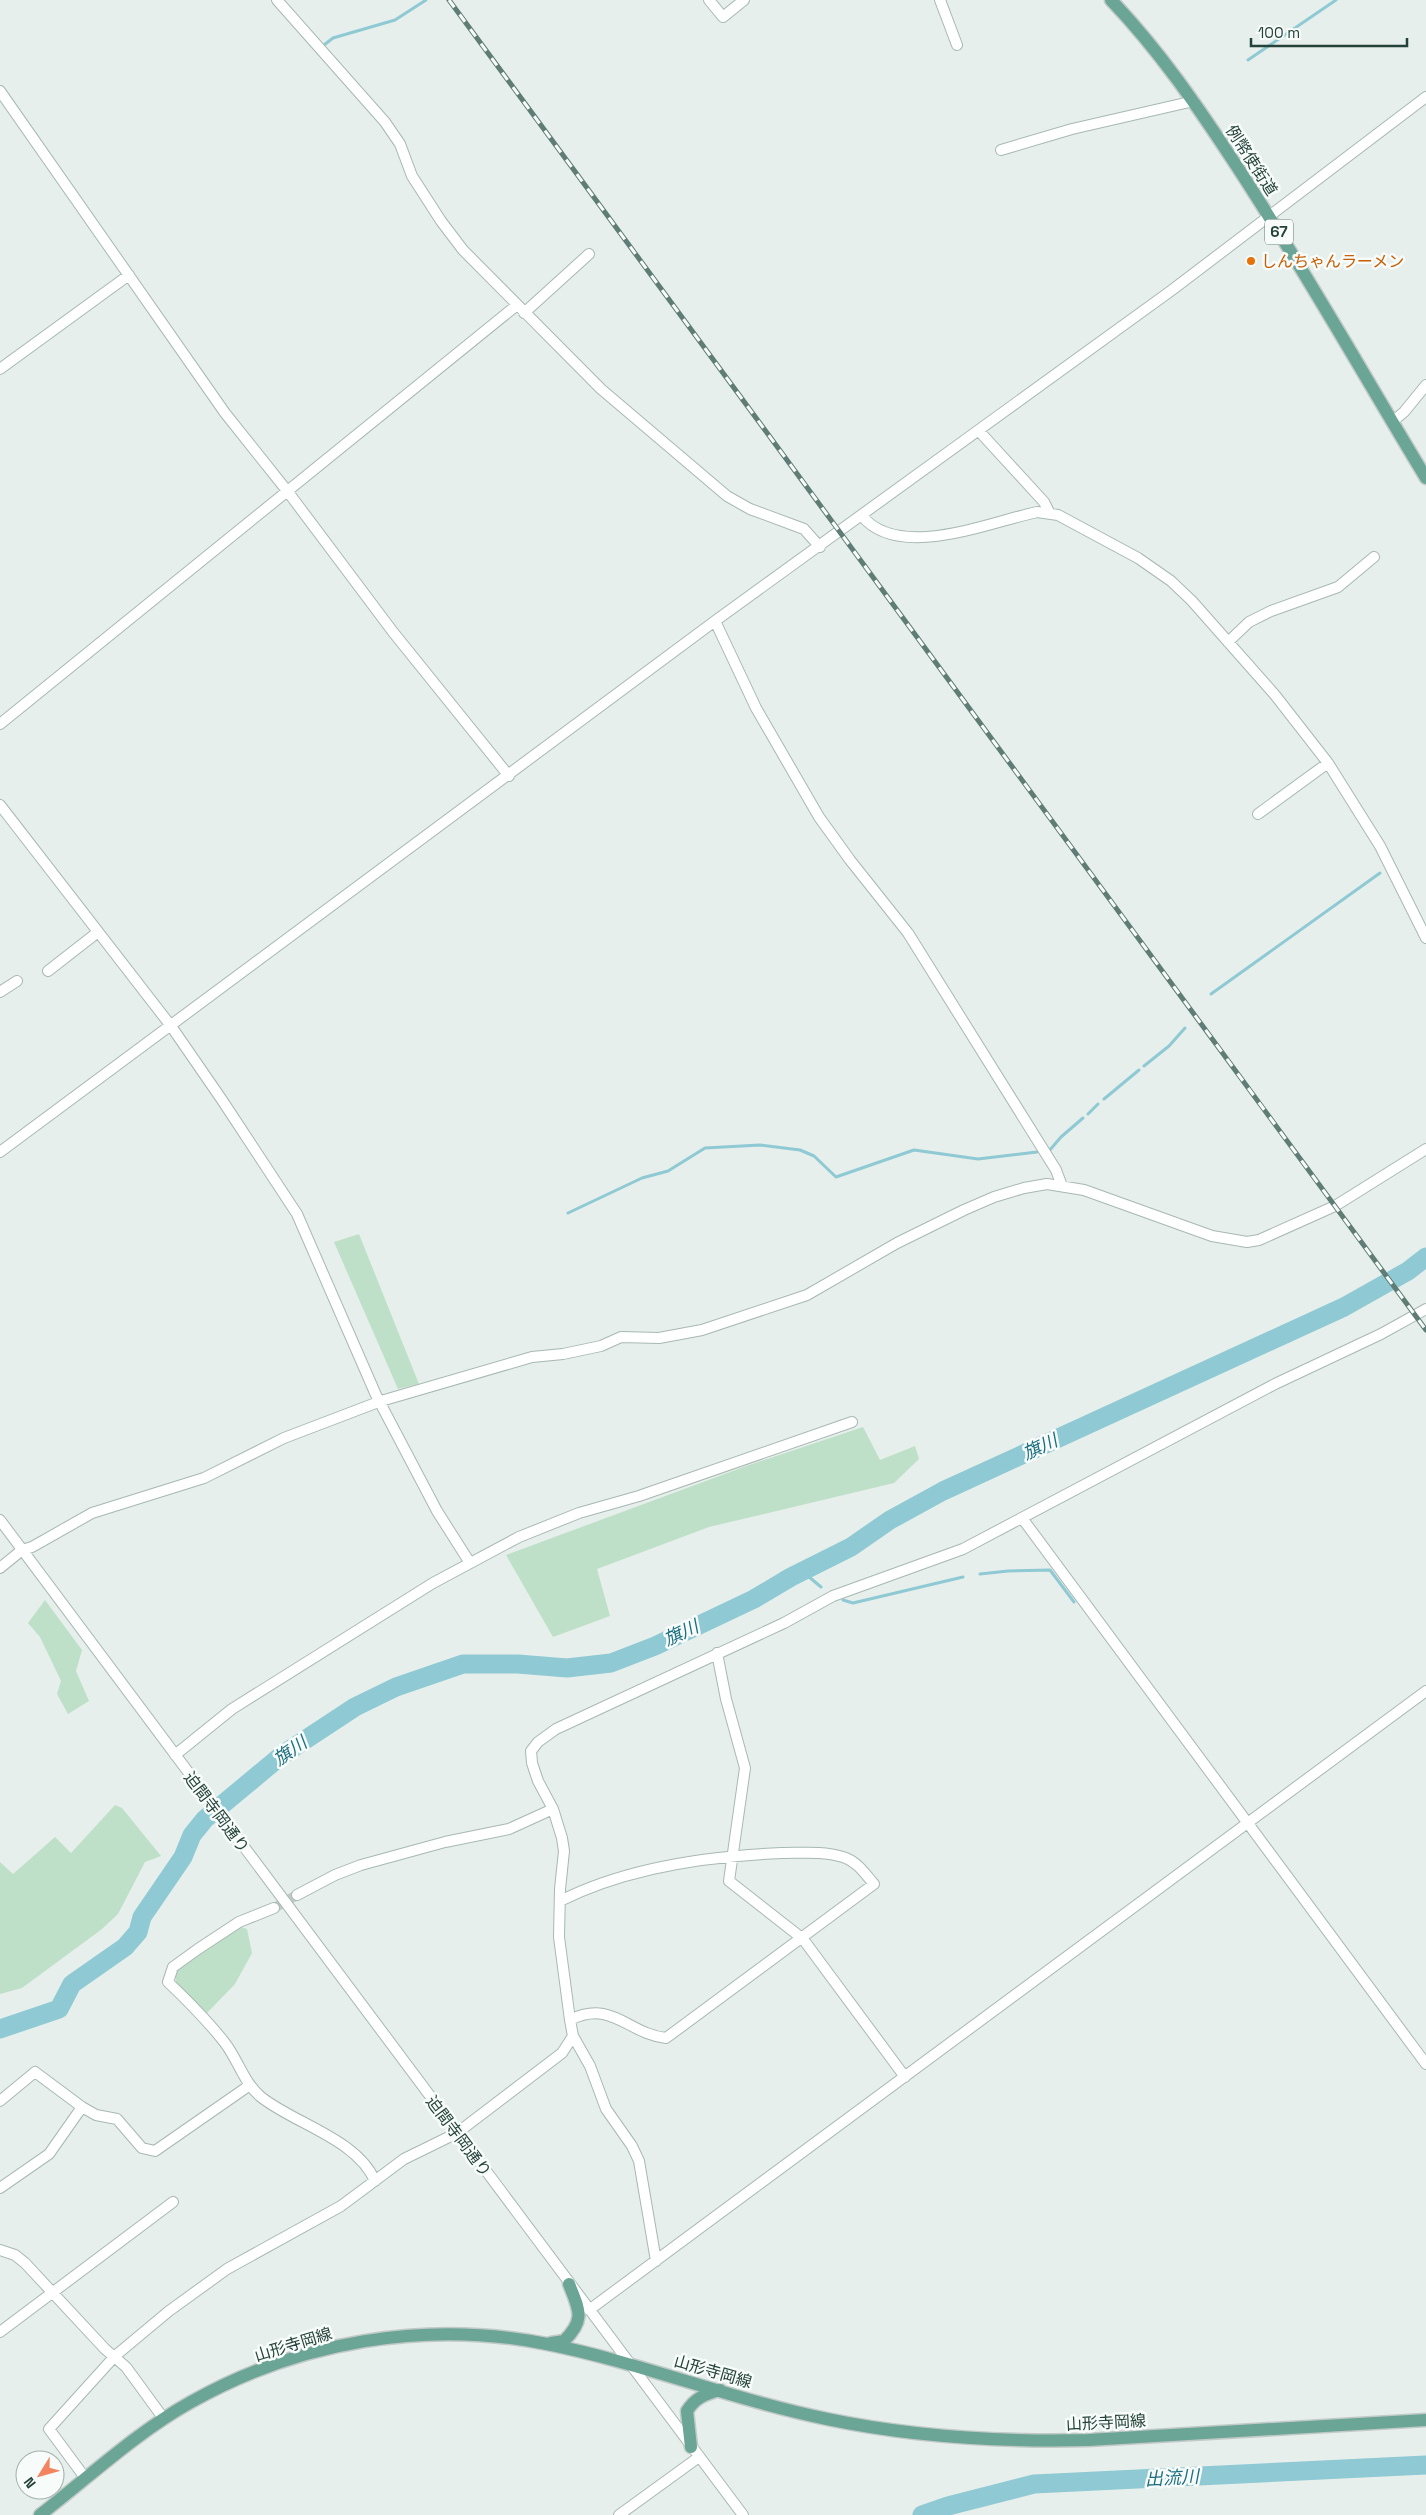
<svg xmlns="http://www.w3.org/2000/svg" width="1426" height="2515" font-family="'Space Grotesk','Noto Sans JP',sans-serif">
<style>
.green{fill:#bfe0c8}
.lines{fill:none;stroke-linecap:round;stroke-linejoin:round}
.stream{stroke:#8ec9d4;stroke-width:3}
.river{stroke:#8ec9d4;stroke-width:19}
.minor-tunnel{stroke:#bfccc8;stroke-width:10;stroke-dasharray:10 5;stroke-linecap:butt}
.minor-casing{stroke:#a8b8b2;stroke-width:12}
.major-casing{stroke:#c2cac8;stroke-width:15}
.minor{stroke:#fff;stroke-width:10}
.major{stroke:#6aa596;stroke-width:12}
.rail-casing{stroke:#5f7d75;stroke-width:5}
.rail{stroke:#f7fbf9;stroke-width:3;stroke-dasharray:9;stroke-linecap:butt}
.food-dot{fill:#e8710a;stroke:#f7fbf9;stroke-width:2}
.labels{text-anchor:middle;stroke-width:5;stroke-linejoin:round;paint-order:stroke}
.shield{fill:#f7fbf9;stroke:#637a73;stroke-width:1}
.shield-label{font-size:15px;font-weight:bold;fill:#24423a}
.street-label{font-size:16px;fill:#24423a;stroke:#f7fbf9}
.food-label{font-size:16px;fill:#c56008;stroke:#f7fbf9;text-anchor:start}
.water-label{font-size:18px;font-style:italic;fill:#1c6f80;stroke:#f7fbf9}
</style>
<rect width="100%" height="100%" fill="#e6efeb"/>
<!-- green -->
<path class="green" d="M359,1234L419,1384L398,1389L334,1242Z
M863,1427L880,1460L915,1446L919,1459L894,1483L709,1527L597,1569L610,1616L553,1637L506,1555L749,1465Z
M45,1600L82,1650L76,1671L89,1701L68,1714L57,1694L61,1681L40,1637L28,1623Z
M115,1805L122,1808L161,1856L145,1862L118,1914L102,1929L22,1988L0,1994V1862L13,1874L55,1837L71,1853Z
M238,1926L247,1929L252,1953L235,1984L207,2013L176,1983V1975L179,1966Z"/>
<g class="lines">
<!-- stream -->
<path class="stream" d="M324,45L333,38L395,20L426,0
M1248,60L1336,0
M1211,994L1380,873
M1144,1066L1169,1046L1185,1028
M1104,1099L1139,1070
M1088,1114L1098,1104
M1049,1151L1061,1137L1083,1118
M568,1213L642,1178L668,1171L705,1148L760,1145L800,1150L814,1156L836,1177L914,1150L978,1159L1037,1152
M802,1571L821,1587
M980,1574L1008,1571L1050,1570L1074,1602
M843,1600L853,1603L963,1577"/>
<!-- river -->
<path class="river" d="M0,2029L59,2009L72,1984L125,1947L138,1932L142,1917L183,1857L192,1835L205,1819L282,1755L355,1707L396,1687L463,1664H518L567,1668L611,1663L655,1646L754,1599L791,1577L851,1547L890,1520L943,1491L1344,1307L1408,1271L1426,1257
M922,2515L948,2506L1034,2484L1426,2465"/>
<!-- minor-tunnel -->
<path class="minor-tunnel" d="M274,1908L297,1895"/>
<!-- minor casing -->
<g class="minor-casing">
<path id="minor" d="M277,0L385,122L400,144L412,176L441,221L463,250L601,389L727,496L750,509L804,529L820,547
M709,0L723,17L744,0
M940,0L957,45
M0,91L225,413L288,492L393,632L509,776
M1001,150L1072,129L1194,101
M524,313L589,254
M0,369L129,275
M1392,422L1404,412L1426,385
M979,431L1044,502L1049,512
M862,516C899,561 990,522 1037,512L1058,515L1138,558L1171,581L1192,601L1275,695L1328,763L1380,846L1426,938
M715,621L756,708L819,817L850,860L908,933L1056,1170L1062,1186
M1228,642L1249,622L1271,611L1338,587L1374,557
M0,724L517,305
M0,805L171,1026L222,1100L297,1214L376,1395L437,1511L470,1563
M1258,814L1328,763
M48,971L98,932
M0,992L17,981
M0,1152L715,621L1172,290L1426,97
M1022,1518L1426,2064
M0,1520L743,2515
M0,1568L22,1550L32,1547L92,1513L204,1478L284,1438L381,1401L532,1357L563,1354L601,1346L621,1337L659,1338L702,1330L807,1295L897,1243L964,1210L994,1197L1024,1188L1047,1184L1084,1190L1212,1236L1247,1242L1259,1240L1335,1206L1426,1149
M717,1653L726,1699L745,1768L729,1881L803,1939L905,2077
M175,1755L232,1709L433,1583L519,1537L579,1513L639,1496L852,1422
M297,1895L335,1875L361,1865L445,1842L509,1829L553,1809
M560,1901C627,1867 708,1856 782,1853C803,1853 823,1851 843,1857C857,1861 865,1874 874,1884L666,2038C628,2034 612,1999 570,2020
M274,1908L239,1922L198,1949L173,1967L168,1982C188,2001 208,2021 225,2043C238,2060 244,2083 261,2097C295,2124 357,2139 375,2181
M0,2101L35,2072L82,2107L96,2115L117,2119L142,2148L155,2151L250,2085
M0,2188L49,2154L82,2107
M0,2250L15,2255L25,2263L105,2349L126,2367L164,2419
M656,2261L639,2161L632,2146L606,2109L590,2066L573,2036L570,2020L559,1937L560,1889L564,1851L562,1838L553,1809L538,1781L532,1763L531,1751L538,1742L556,1729L784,1623L833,1596L963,1549L1275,1384L1381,1334L1426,1309
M589,2310L1426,1691
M0,2332L173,2202
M86,2479L49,2429L115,2356L169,2311L227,2269L341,2206L404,2159L457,2133L562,2053L573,2036
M619,2515L699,2457"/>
</g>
<!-- major casing -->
<g class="major-casing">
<path id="major" d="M1111,0C1159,50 1198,107 1236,165C1303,267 1363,374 1426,478
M551,2343L564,2341C586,2319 579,2310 569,2284
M691,2447L687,2411C695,2398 705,2394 720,2390
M40,2515C89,2477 137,2432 191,2402C299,2341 427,2320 547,2344C642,2363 733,2400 827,2419C913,2437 1001,2442 1088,2440L1426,2420"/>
</g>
<!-- minor -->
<use href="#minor" class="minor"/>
<!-- major -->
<use href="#major" class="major"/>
<!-- rail casing -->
<g class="rail-casing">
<path id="rail" d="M449,0L1426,1330"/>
</g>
<!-- rail -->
<use href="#rail" class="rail"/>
</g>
<!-- markers -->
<circle class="food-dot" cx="1251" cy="261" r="5"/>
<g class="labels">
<!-- shield labels -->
<rect class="shield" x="1265" y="219.5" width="28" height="25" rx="4"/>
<g class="shield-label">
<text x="1279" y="237">67</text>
</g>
<!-- street labels -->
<g class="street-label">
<text transform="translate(1252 160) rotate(57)" y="6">例幣使街道</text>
<text transform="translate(217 1812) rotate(53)" y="6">迫間寺岡通り</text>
<text transform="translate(459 2136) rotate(53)" y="6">迫間寺岡通り</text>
<text transform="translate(293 2344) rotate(-17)" y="6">山形寺岡線</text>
<text transform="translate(713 2371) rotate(16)" y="6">山形寺岡線</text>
<text transform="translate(1106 2422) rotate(-3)" y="6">山形寺岡線</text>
</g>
<!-- food labels -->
<g class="food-label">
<text x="1261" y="267">しんちゃんラーメン</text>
</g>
<!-- water labels -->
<g class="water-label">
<text transform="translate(1040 1447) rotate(-25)" y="6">旗川</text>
<text transform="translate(681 1633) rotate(-25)" y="6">旗川</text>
<text transform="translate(290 1751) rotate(-35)" y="6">旗川</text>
<text transform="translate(1172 2478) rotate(-3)" y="6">出流川</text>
</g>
</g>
<!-- north arrow -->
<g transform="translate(40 2475) rotate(233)"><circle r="24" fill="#f7fbf9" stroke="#a3b1ad"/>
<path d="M0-4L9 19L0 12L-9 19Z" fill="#f4845f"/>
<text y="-8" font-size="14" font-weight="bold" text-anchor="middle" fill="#24423a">N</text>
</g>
<!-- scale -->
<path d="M1251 38v8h156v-8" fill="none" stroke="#24423a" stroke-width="2.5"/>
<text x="1258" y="38" font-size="15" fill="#24423a" stroke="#f7fbf9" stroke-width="4" paint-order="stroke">100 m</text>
</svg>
